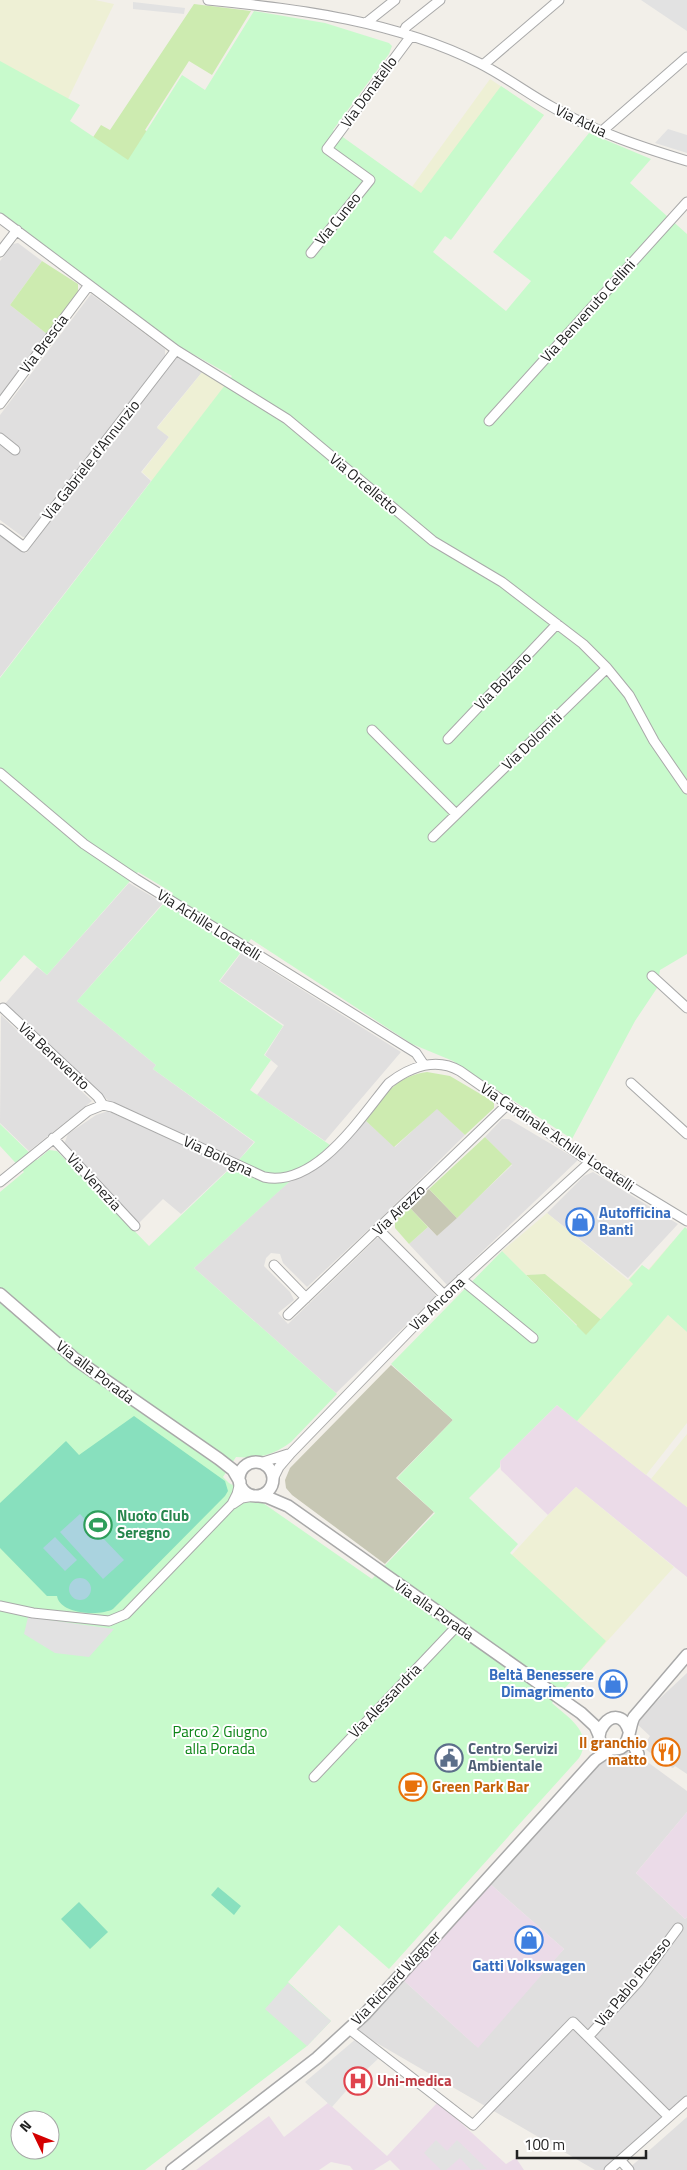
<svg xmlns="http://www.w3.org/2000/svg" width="687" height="2170" font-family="'Titillium Web',sans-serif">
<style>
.residential{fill:#e0dfdf}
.industrial{fill:#ebdbe8}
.construction{fill:#c7c7b4}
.farmland{fill:#eef0d5}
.grass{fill:#cdebb0}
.park{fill:#c8facc;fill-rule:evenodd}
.pitch{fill:#88e0be}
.parking{fill:#e2e2e2}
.water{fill:#aad3df}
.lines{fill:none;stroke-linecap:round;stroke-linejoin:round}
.minor-casing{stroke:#a9a9a9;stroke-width:11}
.tertiary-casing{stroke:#a9a9a9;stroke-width:14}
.minor{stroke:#fff;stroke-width:9}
.tertiary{stroke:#fff;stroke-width:11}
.labels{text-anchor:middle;stroke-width:4;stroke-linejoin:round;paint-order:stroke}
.street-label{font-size:15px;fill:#222;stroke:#fff}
.shop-label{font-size:15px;font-weight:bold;fill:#366cbe;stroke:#fff;text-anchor:start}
.leisure-label{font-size:15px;font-weight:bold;fill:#27864d;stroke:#fff;text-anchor:start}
.park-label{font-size:15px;fill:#0c8416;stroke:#fff}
.food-label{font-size:15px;font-weight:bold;fill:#c56008;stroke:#fff;text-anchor:end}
.service-label{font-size:15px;font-weight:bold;fill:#4e5e75;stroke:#fff;text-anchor:start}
.health-label{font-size:15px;font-weight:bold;fill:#be3a42;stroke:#fff;text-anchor:start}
</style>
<rect width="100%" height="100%" fill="#f2efe9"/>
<!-- residential -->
<path class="residential" d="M18,243L42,261L10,305L47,334L0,397V261L13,244Z
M91,294L165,349V356L28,537H23L0,520V415Z
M174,358H180L203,371L157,427L169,437L141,472L151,481L0,677V534L26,553Z
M129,883L163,903L77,1001L156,1065L153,1069L254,1142L238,1161L109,1101L3,1006L37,967L47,975Z
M242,952L401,1052L325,1141L257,1095L278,1066L265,1055L284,1025L220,981Z
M1,1015L92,1101L29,1151L0,1123Z
M437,1108L465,1135L382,1217L307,1287L283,1263L280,1254L271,1253L266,1258L264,1266L290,1292L294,1300L278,1313L288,1324L377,1238H383L436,1296L336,1393L194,1268L292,1179L324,1163L340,1150L366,1121L395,1147Z
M108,1111L232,1166L181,1214L163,1199L138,1224L64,1144L68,1134L96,1115Z
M502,1119H509L578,1160L447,1285L409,1244L428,1227L437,1236L512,1165L485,1137Z
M593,1172L678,1224L628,1278L547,1213L584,1176Z
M687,1673V1774L675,1766L673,1768L664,1764L643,1747L650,1736L637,1724L657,1701Z
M623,1750L638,1755L687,1791V1812L636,1873L685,1919L687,1917V2100L606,2170H595L351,2028L401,1978L475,2045L564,1949L488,1882L596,1761Z
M687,2117V2170H627Z"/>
<!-- industrial -->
<path class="industrial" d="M557,1405L687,1507V1577L576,1487L548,1515L501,1470L500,1461Z
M687,1812V1917L685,1919L636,1873Z
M488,1882L564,1949L478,2048L401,1978Z
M438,2102L506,2164L516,2158L524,2170H400L390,2160L374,2170H353L350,2166L331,2162L319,2170H196L269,2116L284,2137L328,2103L387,2156Z"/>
<!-- construction -->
<path class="construction" d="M429,1189L457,1218L437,1236L409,1207Z
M391,1365L453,1420L396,1478L434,1512L385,1564L292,1495L286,1488L285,1480L290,1468Z"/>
<!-- farmland -->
<path class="farmland" d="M0,0H95L114,4L67,101L0,213Z
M490,79L544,115L450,238L401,202Z
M203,371L266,410L147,487L152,481L142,472L169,437L157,428Z
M547,1213L628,1280L642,1265L648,1270L673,1241L667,1315L637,1349L545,1274L525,1275L502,1251Z
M668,1315L687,1332V1423L646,1475L557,1405L619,1371Z
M687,1434V1507L651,1479Z
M576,1487L674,1567L564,1689L458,1614L548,1515Z"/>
<!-- grass -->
<path class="grass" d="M194,4L251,11L212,75L189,61L145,130L170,146L60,188L101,125L110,130Z
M42,261L78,284V292L47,334L10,305Z
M427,1072L450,1076L494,1102V1108L465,1135L437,1109L394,1147L366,1121C385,1096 393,1077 427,1072Z
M485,1137L512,1164L457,1218L429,1189Z
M409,1207L428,1227L409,1244L395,1228V1221Z
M545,1274L637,1349L619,1371L570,1333L577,1325L526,1275Z"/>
<!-- park -->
<path class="park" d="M254,11L325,23L389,43L392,46L389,54L333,130L421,193L501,86L544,115L451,240L445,236L433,252L506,311L531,281L493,252L589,133L651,159L630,183L687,234V954L660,970L657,988L635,1021L572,1139L453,1061L412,1044L251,939L219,981L283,1026L264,1055L271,1060L250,1090L330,1145L194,1268L337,1394L291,1442C274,1455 258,1459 236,1457L223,1477L229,1483L263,1503L372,1579L435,1513L397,1478L453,1420L391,1364L502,1251L586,1335L633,1284L629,1280L642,1265L649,1270L685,1227L687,1229V1332L668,1315L577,1421L557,1405L500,1461V1467L469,1498L518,1544L510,1553L606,1641L552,1703C569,1718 594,1733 579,1758L389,1969L339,1925L288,1982L331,2021L307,2046L145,2170H0V1192L24,1172L0,1146V1124L37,1160L49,1150L57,1151L149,1246L238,1161L255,1142L153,1069L156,1065L77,1001L173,893L138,872L47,975L24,955L0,982V678L232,376L175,344L0,214V61L80,105L70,121L128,160L182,75L205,90ZM20,2120H50V2150H20Z"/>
<!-- pitch -->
<path class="pitch" d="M134,1416L225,1481L228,1491L225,1496L113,1609C101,1616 60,1615 57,1596H47L44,1593L0,1548V1503L66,1441L79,1455Z
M218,1887L241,1906L234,1915L211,1895Z
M79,1902L108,1932L90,1949L61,1919Z"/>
<!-- parking -->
<path class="parking" d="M641,0H687V31Z
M133,2L185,8L184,14L133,9Z
M668,129L687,135V153L655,143Z
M28,1617L114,1629L89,1657L55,1653L24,1634Z
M288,1983L331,2021L307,2046L265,2009Z
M357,2038L380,2057L365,2071L357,2067L350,2069L343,2081L346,2091L332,2107L305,2082Z
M436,2140L447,2151L457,2140L487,2169L471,2170L460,2158L446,2170H441L424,2153Z"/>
<!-- water -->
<path class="water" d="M80,1514L124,1560L103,1579L60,1532Z
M55,1537L77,1560L65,1571L43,1548Z
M69 1589a11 11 0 1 1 22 0a11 11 0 1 1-22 0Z"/>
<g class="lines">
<!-- minor casing -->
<g class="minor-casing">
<path id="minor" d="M208,0C300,9 395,21 479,63C505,76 528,94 554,108C596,132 641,147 687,161
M366,23L395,0
M403,33L406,27L440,0
M483,65L559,0
M601,132L687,57
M0,218L176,350L287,419L433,541L502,582L583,644L607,668L629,695L654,741L687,789
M0,252L17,230
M311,253L370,180L327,149L411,36
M0,404L89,285
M489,421L687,202
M0,438L15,450
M0,529L24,547L176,350
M372,730L456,814
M448,739L557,624
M0,773L84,844L136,879L416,1053L424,1065
M433,837L607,668
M652,976L687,1008
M3,1008L98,1097L103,1105
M631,1083L687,1134
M53,1138L135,1226
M0,1182L88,1111L103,1105L112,1107L264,1177C316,1188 360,1118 389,1083C410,1067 436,1057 460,1071L590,1162L687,1221
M379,1230L444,1295
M274,1265L306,1298
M461,1279L533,1338
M288,1315L508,1104
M260,1463L288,1454
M273,1479L279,1467L291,1453L444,1295L590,1162
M233,1504L242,1498L254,1496
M0,1606L33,1613L109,1621L126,1614L232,1504L237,1494L240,1482
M314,1777L457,1626
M349,2029L473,2125L573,2022L669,2117
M588,2037L638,1982L678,1928
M621,2161L629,2170
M609,2170L687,2101"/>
</g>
<!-- tertiary casing -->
<g class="tertiary-casing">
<path id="tertiary" d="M0,1294L75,1359L219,1459L233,1470L240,1482
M239 1479a17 17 0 1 1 34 0a17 17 0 1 1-34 0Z
M259,1496L267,1497L288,1506L581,1713L595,1726L599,1735
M629,1731C617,1694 579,1745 613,1749C631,1751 628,1728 634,1717L687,1655
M629,1736L638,1754
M172,2170L317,2058L365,2014L595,1760L611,1749"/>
</g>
<!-- minor -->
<use href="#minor" class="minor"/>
<!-- tertiary -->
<use href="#tertiary" class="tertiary"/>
</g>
<!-- icons -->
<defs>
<g id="shop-ring" transform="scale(1.4375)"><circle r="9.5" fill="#fff" stroke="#3f7fe0" stroke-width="1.5"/><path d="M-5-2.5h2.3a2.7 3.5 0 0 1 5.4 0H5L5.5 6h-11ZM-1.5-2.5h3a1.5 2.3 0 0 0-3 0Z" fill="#3f7fe0"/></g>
<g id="stadium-ring" transform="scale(1.4375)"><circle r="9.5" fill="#fff" stroke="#2e9e5b" stroke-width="1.5"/><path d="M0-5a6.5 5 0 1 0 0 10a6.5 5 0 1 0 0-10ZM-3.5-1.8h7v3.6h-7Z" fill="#2e9e5b"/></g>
<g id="restaurant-ring" transform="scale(1.4375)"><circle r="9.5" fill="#fff" stroke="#e8710a" stroke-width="1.5"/><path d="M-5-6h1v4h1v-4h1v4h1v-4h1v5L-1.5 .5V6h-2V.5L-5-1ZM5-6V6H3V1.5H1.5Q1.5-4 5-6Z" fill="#e8710a"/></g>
<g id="civic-ring" transform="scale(1.4375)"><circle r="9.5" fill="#fff" stroke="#5c6f8a" stroke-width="1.5"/><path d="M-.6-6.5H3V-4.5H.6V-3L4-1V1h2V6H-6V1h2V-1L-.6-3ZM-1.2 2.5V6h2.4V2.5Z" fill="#5c6f8a"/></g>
<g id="cafe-ring" transform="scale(1.4375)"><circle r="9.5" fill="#fff" stroke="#e8710a" stroke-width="1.5"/><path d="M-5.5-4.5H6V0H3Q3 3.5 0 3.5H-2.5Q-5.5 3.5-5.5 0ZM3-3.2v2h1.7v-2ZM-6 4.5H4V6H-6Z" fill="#e8710a"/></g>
<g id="hospital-ring" transform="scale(1.4375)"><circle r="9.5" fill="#fff" stroke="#e0444e" stroke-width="1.5"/><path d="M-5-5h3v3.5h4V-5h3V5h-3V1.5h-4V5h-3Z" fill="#e0444e"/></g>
</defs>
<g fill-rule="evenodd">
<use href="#shop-ring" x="580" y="1222"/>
<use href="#stadium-ring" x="98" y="1525"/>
<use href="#shop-ring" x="613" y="1684"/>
<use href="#restaurant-ring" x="666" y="1752"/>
<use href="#civic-ring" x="449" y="1758"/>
<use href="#cafe-ring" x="413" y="1787"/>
<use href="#shop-ring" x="529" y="1940"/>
<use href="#hospital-ring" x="358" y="2081"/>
</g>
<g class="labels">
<!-- street labels -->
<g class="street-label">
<text transform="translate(369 92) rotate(-54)" y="5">Via Donatello</text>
<text transform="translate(581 121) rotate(26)" y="5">Via Adua</text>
<text transform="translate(338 219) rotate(-51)" y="5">Via Cuneo</text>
<text transform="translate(588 311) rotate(-48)" y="5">Via Benvenuto Cellini</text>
<text transform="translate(44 344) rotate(-53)" y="5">Via Brescia</text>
<text transform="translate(91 460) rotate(-52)" y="5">Via Gabriele d'Annunzio</text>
<text transform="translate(364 484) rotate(40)" y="5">Via Orcelletto</text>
<text transform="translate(503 681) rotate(-46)" y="5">Via Bolzano</text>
<text transform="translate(532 741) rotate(-44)" y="5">Via Dolomiti</text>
<text transform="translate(209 925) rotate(32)" y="5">Via Achille Locatelli</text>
<text transform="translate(54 1056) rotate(43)" y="5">Via Benevento</text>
<text transform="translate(557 1137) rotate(34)" y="5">Via Cardinale Achille Locatelli</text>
<text transform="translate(218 1156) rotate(25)" y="5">Via Bologna</text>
<text transform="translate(94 1182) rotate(47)" y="5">Via Venezia</text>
<text transform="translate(399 1210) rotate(-44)" y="5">Via Arezzo</text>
<text transform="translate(437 1304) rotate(-44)" y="5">Via Ancona</text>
<text transform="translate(95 1372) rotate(37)" y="5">Via alla Porada</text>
<text transform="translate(434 1610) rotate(35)" y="5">Via alla Porada</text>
<text transform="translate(385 1701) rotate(-46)" y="5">Via Alessandria</text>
<text transform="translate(396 1978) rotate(-47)" y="5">Via Richard Wagner</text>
<text transform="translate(633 1982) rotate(-51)" y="5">Via Pablo Picasso</text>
</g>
<!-- shop labels -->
<g class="shop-label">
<text x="599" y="1218">Autofficina<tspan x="599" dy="17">Banti</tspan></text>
<text x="594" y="1680" text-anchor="end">Beltà Benessere<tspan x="594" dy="17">Dimagrimento</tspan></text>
<text x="529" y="1971" text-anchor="middle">Gatti Volkswagen</text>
</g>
<!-- leisure labels -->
<g class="leisure-label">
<text x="117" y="1521">Nuoto Club<tspan x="117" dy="17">Seregno</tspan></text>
</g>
<!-- park labels -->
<g class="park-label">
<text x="220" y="1737">Parco 2 Giugno<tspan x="220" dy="17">alla Porada</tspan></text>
</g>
<!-- food labels -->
<g class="food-label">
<text x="647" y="1748">Il granchio<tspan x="647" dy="17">matto</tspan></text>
<text x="432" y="1792" text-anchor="start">Green Park Bar</text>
</g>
<!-- service labels -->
<g class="service-label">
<text x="468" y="1754">Centro Servizi<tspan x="468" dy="17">Ambientale</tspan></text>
</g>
<!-- health labels -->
<g class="health-label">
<text x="377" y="2086">Uni-medica</text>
</g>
</g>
<!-- north arrow -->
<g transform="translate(35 2135) rotate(313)"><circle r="24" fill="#ffffff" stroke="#a7a7a7"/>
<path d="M0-4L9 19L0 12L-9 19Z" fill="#d40000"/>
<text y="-8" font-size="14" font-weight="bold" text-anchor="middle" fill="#222222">N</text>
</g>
<!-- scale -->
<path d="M517 2150v8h129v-8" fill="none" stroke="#222222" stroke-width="2.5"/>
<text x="524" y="2150" font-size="15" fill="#222222" stroke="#ffffff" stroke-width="4" paint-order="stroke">100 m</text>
</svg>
